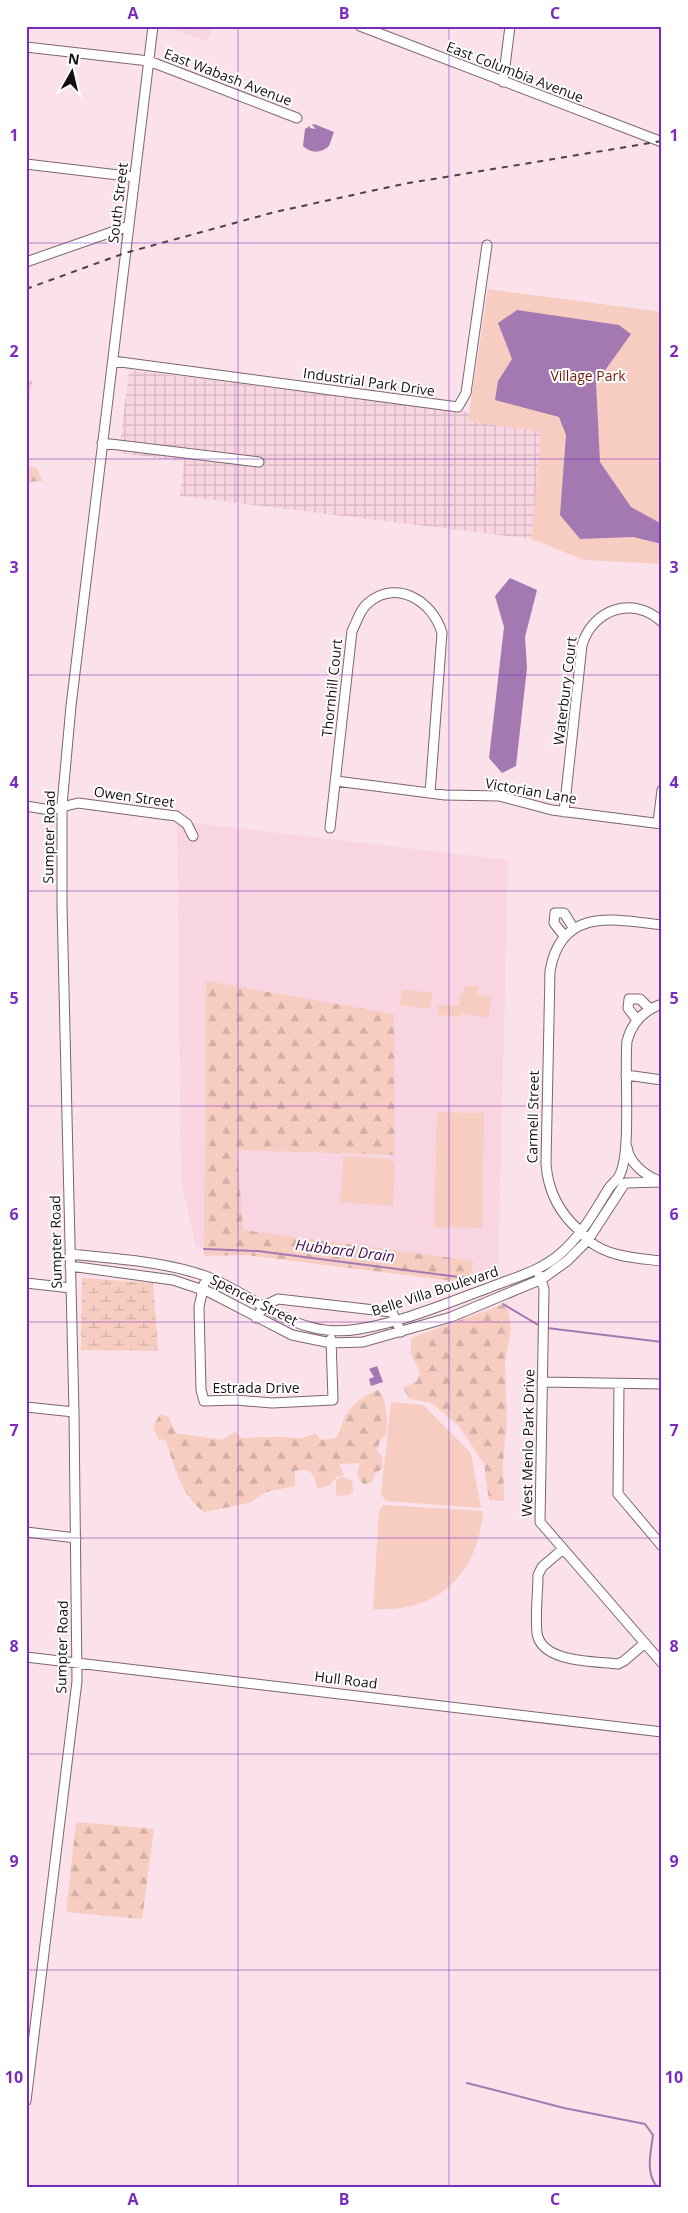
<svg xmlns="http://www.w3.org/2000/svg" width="688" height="2213" font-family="'Open Sans',sans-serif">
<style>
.built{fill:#f8d5e1}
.industrial{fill:url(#industrial-grid)}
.forest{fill:url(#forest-firs)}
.wetland{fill:url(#wetland-marsh)}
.park{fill:#f7cdc2}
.water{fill:#a479b1}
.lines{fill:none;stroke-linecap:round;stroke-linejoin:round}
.stream{stroke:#a479b1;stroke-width:2}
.minor-casing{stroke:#7d666e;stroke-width:11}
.minor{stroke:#fff;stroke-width:9}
.rail{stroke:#4d4145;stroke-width:2;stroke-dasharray:6 6;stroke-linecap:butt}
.grid{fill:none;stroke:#7b2cbf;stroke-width:1;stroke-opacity:0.55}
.labels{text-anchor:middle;stroke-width:4;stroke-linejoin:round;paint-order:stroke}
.street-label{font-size:14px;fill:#160e11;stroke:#fff}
.park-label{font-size:14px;fill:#741c07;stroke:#fff}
.water-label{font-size:15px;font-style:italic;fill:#450c53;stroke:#fff}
.neatline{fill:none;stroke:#7b2cbf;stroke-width:2}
.grid-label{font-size:16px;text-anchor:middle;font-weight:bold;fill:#7b2cbf}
</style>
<defs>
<pattern id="industrial-grid" width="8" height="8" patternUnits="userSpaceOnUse" patternTransform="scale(1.25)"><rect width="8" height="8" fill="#f8d5e1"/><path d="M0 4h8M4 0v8" fill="none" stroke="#d4b6c0"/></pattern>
<pattern id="forest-firs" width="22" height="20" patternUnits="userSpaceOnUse" patternTransform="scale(1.25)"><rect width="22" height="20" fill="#f7cdc2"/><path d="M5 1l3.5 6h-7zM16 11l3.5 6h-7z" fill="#d3afa6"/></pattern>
<pattern id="wetland-marsh" width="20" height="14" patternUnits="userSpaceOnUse" patternTransform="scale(1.25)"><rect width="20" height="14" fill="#f7cdc2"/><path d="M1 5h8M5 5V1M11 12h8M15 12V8" fill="none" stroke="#d3afa6"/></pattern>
</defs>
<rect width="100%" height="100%" fill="#fbe1e9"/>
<!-- built -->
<path class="built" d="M172,26H213L207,41L172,29Z
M177,821L508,860L498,1279L196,1247L181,1182Z"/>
<!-- industrial -->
<path class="industrial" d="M129,370L542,421L532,539L180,496L184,461L119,453Z"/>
<!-- forest -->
<path class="forest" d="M26,380L32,381L26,417Z
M26,466L37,468L42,481L26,482Z
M206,981L394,1014L395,1155L237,1150L243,1230L474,1261L468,1283L247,1255L204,1256Z
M507,1303L511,1329L505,1362L507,1421L503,1462L504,1501L489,1500L484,1464L459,1426L431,1403L410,1399L403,1388L417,1381L420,1373L411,1354V1338Z
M378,1390C389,1403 386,1416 387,1433L380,1441L377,1450L382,1457L383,1468L375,1474L372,1483L363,1484L357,1474L360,1463L339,1464L344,1475L336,1477L330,1485L317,1489C315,1474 311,1467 295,1471V1486L266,1492L249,1503L204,1512C181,1495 174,1466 166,1441L158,1439L153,1427L160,1414L169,1417L176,1433L222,1440L235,1432L242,1438C255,1438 270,1436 283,1437C297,1438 302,1440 315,1433L321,1440L336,1438C340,1433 340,1430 342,1424C347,1407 363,1395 378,1390Z
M76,1822L154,1829L142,1919L66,1912Z"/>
<!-- wetland -->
<path class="wetland" d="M82,1278L153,1283L158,1351L81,1350Z"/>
<!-- park -->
<path class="park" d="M488,289L662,312V564L584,560L532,539L541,432L468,421Z
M466,986H479L478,995L491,996L489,1018L461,1013L460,1017L438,1015V1005L459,1006L460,997Z
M402,989L433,993L430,1009L400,1005Z
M437,1112L484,1113L482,1228L434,1227Z
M344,1156L390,1159L395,1164L393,1206L340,1202Z
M391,1402L423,1405L471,1453L481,1508L386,1501L381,1494Z
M342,1476L352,1481L353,1491L349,1495L336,1496V1480Z
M383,1505L483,1511C478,1575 438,1613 373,1609L379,1511Z"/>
<!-- water -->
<path class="water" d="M314,124L334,132L329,146C321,153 311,154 303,146L305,129L310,126V128L316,129L312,125Z
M517,310L619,325L631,334L596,383L600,462L631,507L662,524V544L633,537L580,539L560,515L566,435L559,417L495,400L498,381L512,359L498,323Z
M510,578L537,590L525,637L527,668L516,766L502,773L489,758L504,627L495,596Z
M377,1366L383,1382L371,1386L369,1379L374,1377L369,1369Z"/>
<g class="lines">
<!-- stream -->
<path class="stream" d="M204,1249L258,1251L482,1280
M503,1304L540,1326
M547,1328L662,1342
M467,2083L564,2108L645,2124L653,2135C651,2153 645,2172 657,2187"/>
<!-- minor casing -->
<g class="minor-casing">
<path id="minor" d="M360,26L662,142
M26,47L149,61L297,118
M503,82L510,26
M26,164L135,177
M26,262L129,226
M113,361L458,407L466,393L487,245
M102,443L259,462
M336,781L445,795L499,796L552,810L662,824
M26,806L50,810L78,803L176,816L187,824L193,836
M564,812L582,645C593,609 633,595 662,622
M658,823L662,790
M330,828L352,631C357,622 359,611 367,604C396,578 433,601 442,633L430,793
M662,925C613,919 561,907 550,971L546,1164C548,1192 559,1213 580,1231C583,1234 585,1237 588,1240C607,1257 637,1258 662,1261
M565,937L554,923L555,913H564L574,929
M637,1020L628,1008L629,999H640L649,1008
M626,1075L662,1080
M627,1147C629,1162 643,1174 657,1180
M70,1254C116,1259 164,1261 208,1277C243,1291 273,1317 310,1327C325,1331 343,1332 359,1329C403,1322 447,1303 488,1288C513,1278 539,1272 560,1254C582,1235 594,1212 609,1188C612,1183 617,1181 619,1176C632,1156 624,1070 627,1041C632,1022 644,1010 662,1004
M70,1266L173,1280L209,1292L292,1335L331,1343L363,1342L451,1317L542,1279L567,1261L588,1240L625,1183L662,1182
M539,1274L544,1289L540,1522L662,1663
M26,1283L71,1288
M204,1284L199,1307L201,1390L204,1401L236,1400L272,1403L333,1400L331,1339
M256,1318L264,1306L278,1299L392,1312L401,1332
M542,1382L662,1384
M619,1384L618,1494L662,1546
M26,1407L74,1412
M26,1532L76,1538
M563,1549L542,1567L538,1575C538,1593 535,1614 537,1633C541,1663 595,1661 618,1664L624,1661L645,1643
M26,1657L662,1732
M26,2101L77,1681L74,1412L62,905V805L71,706L153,26"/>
</g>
<!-- minor -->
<use href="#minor" class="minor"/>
<!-- rail -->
<path class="rail" d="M26,289L125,253L275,212L403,184L662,141"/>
</g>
<!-- grid -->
<path class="grid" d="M238,26V2187M449,26V2187M26,243H662M26,459H662M26,675H662M26,891H662M26,1106H662M26,1322H662M26,1538H662M26,1754H662M26,1970H662"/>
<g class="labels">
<!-- street labels -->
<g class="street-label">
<text transform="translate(515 72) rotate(21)" y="5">East Columbia Avenue</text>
<text transform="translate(228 77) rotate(21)" y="5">East Wabash Avenue</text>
<text transform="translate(118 203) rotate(-83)" y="5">South Street</text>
<text transform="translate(369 382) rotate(8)" y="5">Industrial Park Drive</text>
<text transform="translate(332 688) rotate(-84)" y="5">Thornhill Court</text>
<text transform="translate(565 691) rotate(-83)" y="5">Waterbury Court</text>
<text transform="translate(531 791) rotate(10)" y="5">Victorian Lane</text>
<text transform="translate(134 797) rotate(8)" y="5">Owen Street</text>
<text transform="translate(49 837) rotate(-89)" y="5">Sumpter Road</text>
<text transform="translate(533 1117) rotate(-89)" y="5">Carmell Street</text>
<text transform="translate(56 1242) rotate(-91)" y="5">Sumpter Road</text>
<text transform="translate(435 1291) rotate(-18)" y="5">Belle Villa Boulevard</text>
<text transform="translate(254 1300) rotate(27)" y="5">Spencer Street</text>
<text x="256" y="1393">Estrada Drive</text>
<text transform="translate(528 1443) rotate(-89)" y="5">West Menlo Park Drive</text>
<text transform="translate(62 1647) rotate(-89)" y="5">Sumpter Road</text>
<text transform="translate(346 1680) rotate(7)" y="5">Hull Road</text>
</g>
<!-- park labels -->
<g class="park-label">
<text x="588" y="381">Village Park</text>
</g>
<!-- water labels -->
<g class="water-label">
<text transform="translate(345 1251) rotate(7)" y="5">Hubbard Drain</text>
</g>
</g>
<!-- border -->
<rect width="688" height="2213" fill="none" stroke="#ffffff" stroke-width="55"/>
<!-- north arrow -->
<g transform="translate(72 72) rotate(8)" stroke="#ffffff" stroke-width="4" paint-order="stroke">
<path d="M0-4L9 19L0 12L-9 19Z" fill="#160e11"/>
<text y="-8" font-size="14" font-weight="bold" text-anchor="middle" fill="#160e11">N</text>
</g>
<rect x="28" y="28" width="632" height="2158" class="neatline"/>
<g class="grid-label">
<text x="133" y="19">A</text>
<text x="344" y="19">B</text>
<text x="555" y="19">C</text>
<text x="14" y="141">1</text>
<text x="674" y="141">1</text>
<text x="14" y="357">2</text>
<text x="674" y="357">2</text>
<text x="14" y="573">3</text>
<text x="674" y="573">3</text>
<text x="14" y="788">4</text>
<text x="674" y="788">4</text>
<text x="14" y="1004">5</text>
<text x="674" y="1004">5</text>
<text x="14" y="1220">6</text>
<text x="674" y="1220">6</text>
<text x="14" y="1436">7</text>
<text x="674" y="1436">7</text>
<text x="14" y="1652">8</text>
<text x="674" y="1652">8</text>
<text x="14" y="1867">9</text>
<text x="674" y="1867">9</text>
<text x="14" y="2083">10</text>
<text x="674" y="2083">10</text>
<text x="133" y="2205">A</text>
<text x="344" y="2205">B</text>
<text x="555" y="2205">C</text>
</g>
</svg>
